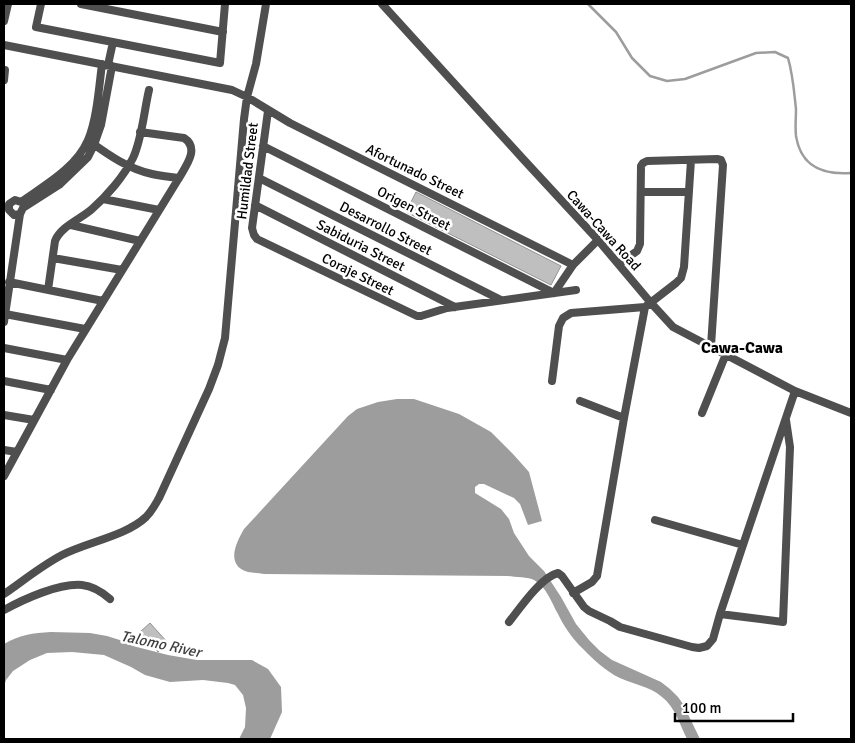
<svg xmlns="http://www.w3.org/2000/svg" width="855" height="743" font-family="Signika,sans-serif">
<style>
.water{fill:#9d9d9d}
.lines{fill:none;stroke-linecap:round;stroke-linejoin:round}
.stream{stroke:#9d9d9d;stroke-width:2.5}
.building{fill:#bfbfbf;stroke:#939393}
.minor{stroke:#4f4f4f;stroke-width:8}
.labels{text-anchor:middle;stroke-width:5;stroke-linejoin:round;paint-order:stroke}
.street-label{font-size:14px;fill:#000;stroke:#fff}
.water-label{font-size:15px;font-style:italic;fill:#3e3e3e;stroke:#fff}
.quarter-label{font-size:16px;font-weight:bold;fill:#000;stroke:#fff}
</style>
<rect width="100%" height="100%" fill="#fff"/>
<!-- water -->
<path class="water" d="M397,399H414L459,414L491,432L513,454L529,472L542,521L528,525L520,504L514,498L484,484H479L475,487V493L501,509L509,519L514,533L529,556L544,571L561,597L576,624L589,640L600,651L612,660L661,682L670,689L678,697L683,704L700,739H687C680,725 675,707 662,697C649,685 629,684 614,675C601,667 590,656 579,645C571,636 563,625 558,614C551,602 547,587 534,580C529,577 515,577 508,576L264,574C259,573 253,573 248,572C225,565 236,543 244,529L348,416L357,409L378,402Z
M51,632L90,633L107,636L123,641L133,646L168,655L197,660H252L268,669L281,687L282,712L270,739H239L245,727L246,708L243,695L235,685L228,683L203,680L170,682L145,675L131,667L104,655L72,652L47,653L30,660L13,671L6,680L4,686V644C19,635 33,633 51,632Z"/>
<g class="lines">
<!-- stream -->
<path class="stream" d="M588,4L616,32L632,58L650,76L667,81L685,79L756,53L775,52L788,58C793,75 794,91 796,109C796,118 795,127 796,136C801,167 823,175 851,173"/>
</g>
<!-- building -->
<path class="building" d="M416,192L561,266L551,285L406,212Z
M150,623L168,643L158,652L140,632Z"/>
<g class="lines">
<!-- minor -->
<path class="minor" d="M41,4L36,27L220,63L225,4
M81,4L223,32
M382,4L524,160L598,240L651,303L673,327L795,391L851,413
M4,21L8,4
M4,45L232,90L247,97L290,123L573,265
M108,65L113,42
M4,70H5L4,80
M268,111L252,228L254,235L257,239L417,316H421L447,308L576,290
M92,143C110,156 129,169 152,174C161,176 170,177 179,178
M263,146L554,293
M259,178L501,300
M641,192H689
M103,199L159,210
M255,205L455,307
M23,208L59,185L88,157L94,145L101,125L112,66
M20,214L14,215L9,210V204L15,200L21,202C45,185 76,168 88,140C97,119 99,87 102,64
M71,225L140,241
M53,258L122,270
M619,264L637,251L640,244L641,166L643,163L647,161L717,159L721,160L723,165L711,346
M9,282L103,301
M48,290L55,241C61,226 81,219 92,209C107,196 124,176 133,158C142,139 144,111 149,90
M554,293L573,265L598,240
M5,314L85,329
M4,322L20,214L22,210
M4,348L67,360
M4,381L51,390
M552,381L559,326L563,318L571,313L645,307L676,283L681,278L684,267L691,160
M580,401L624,418
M702,413L726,354
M4,415L34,420
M4,450L17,452
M4,476L67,360L179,178C186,166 200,148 184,138L140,132
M655,520L743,545
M573,593L592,582L597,576L624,418L645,307
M4,594C23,581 41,566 62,555C87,542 126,536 146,517C152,511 155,505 159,498L209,389L218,365L225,338L244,119L247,97L256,64L266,4
M4,610C24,599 59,583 82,585C93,586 102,592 110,599
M720,614L783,622L790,447L786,420
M509,622C520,608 541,577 558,573L562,576L584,607L589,611L610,621L620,627L692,647L699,648L707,646L713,639L720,614L743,545L795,391"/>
</g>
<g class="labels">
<!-- street labels -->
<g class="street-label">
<text transform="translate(247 171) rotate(-83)" y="5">Humildad Street</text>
<text transform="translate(415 171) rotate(26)" y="5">Afortunado Street</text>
<text transform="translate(414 208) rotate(27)" y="5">Origen Street</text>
<text transform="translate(386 228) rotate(27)" y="5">Desarrollo Street</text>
<text transform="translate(604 230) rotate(48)" y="5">Cawa-Cawa Road</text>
<text transform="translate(361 245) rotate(27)" y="5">Sabiduria Street</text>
<text transform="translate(358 274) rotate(26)" y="5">Coraje Street</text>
</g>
<!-- water labels -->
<g class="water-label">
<text transform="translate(161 644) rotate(12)" y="5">Talomo River</text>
</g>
<!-- quarter labels -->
<g class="quarter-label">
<text x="742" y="353">Cawa-Cawa</text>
</g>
</g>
<!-- border -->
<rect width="855" height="743" fill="none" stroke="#000000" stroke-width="10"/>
<!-- scale -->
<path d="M675 713v8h118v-8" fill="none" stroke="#000000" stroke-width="2.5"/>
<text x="682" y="713" font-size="15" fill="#000000" stroke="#ffffff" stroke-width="4" paint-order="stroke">100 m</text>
</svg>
